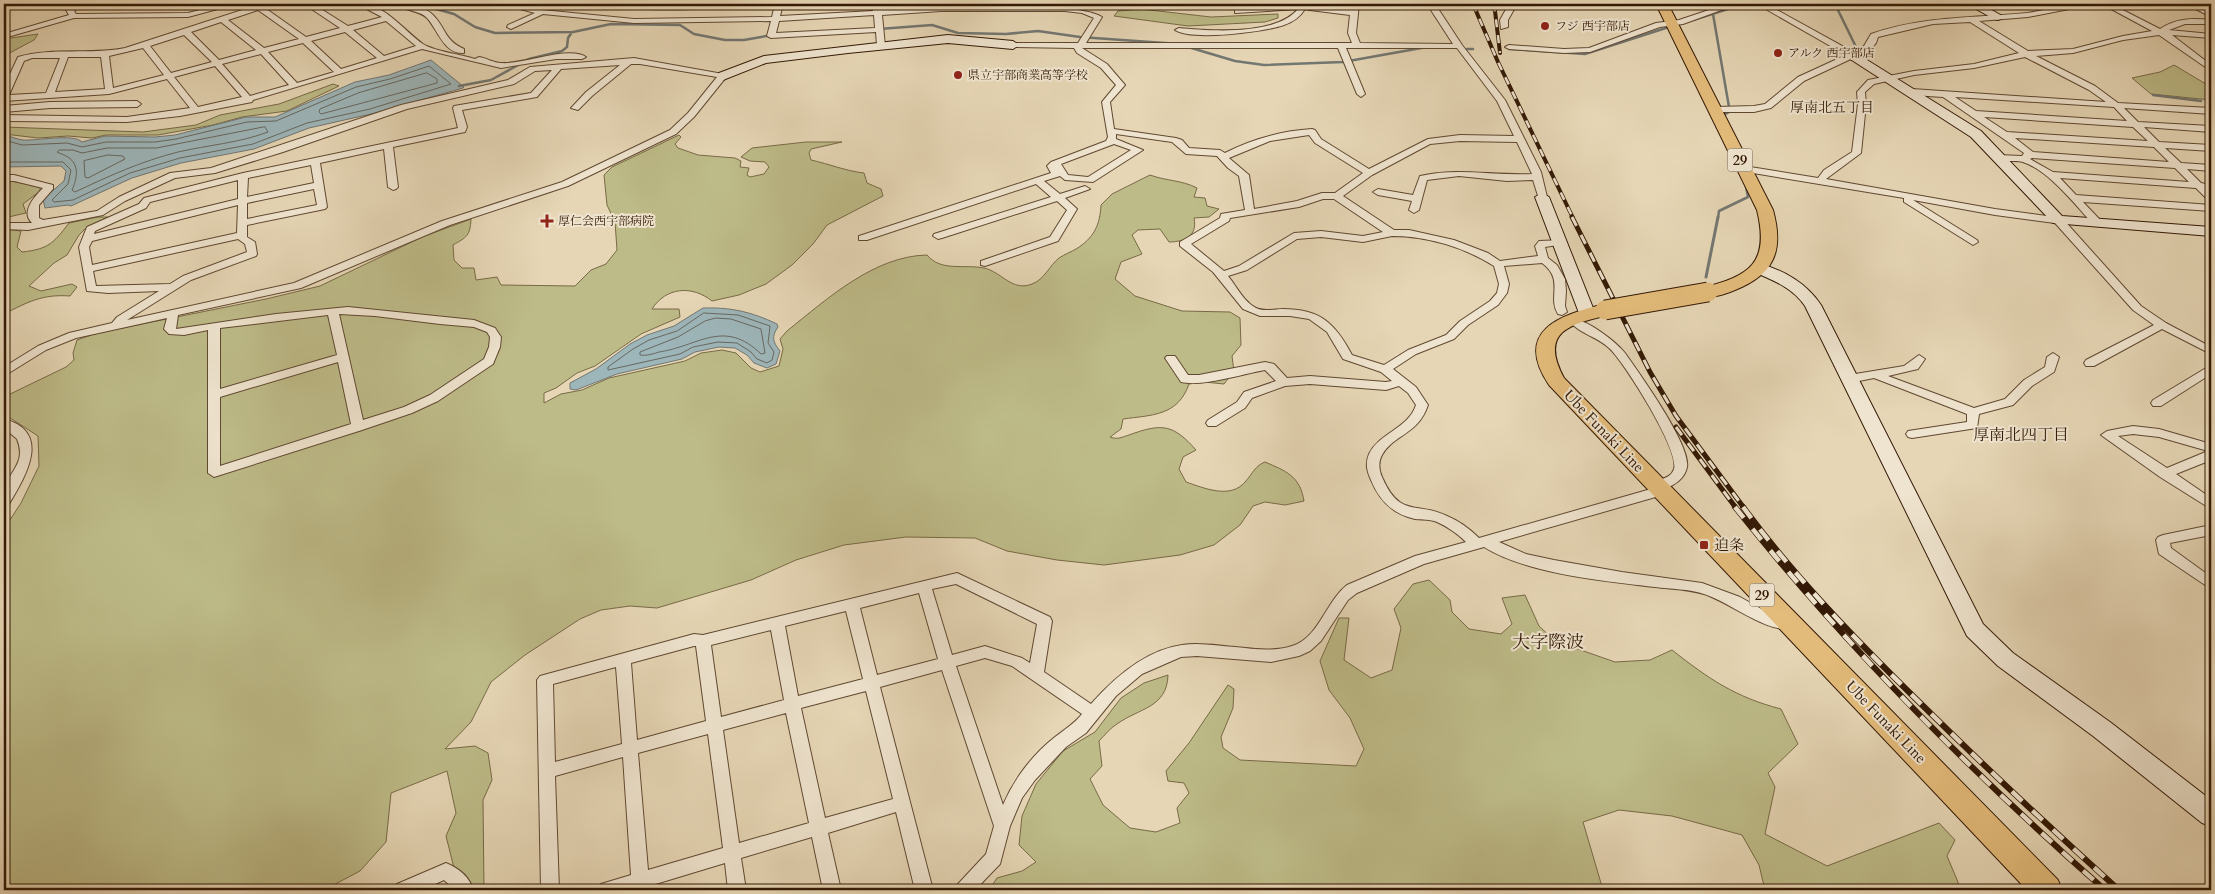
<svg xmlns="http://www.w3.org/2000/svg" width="2215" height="894" font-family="Cardo,'Noto Serif JP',serif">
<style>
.green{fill:#bdbb88;stroke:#786a46}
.water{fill:#9db6ba;stroke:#737772}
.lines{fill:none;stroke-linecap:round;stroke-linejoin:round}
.shore{stroke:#686860;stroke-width:1}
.stream-far1{stroke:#737772;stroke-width:2.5}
.stream{stroke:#737772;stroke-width:3}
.street-casing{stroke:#604831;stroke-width:2}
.secondary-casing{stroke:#331905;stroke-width:2}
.primary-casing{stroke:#331905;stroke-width:2}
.street{fill:#efe4cf;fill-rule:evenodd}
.secondary{fill:#efe4cf;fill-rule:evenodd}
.primary{fill:#e3bb7a;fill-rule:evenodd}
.rail-far2-casing{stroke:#331905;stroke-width:4}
.rail-far1-casing{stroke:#331905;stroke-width:5}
.rail-casing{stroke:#331905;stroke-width:6}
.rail-far2{stroke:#efe4cf;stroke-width:2.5;stroke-dasharray:8;stroke-linecap:butt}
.rail-far1{stroke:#efe4cf;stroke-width:3;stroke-dasharray:10;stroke-linecap:butt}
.rail{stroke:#efe4cf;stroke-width:4.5;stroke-dasharray:14;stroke-linecap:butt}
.primary-bridge-casing{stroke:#331905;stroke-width:21;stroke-linecap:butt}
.primary-bridge{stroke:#e3bb7a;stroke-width:19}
.poi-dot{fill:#8f2418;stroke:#efe4cf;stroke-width:2}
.labels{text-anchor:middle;stroke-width:4;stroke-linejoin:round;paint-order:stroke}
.far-poi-label{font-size:12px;fill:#331905;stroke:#efe4cf;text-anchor:start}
.far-neighbourhood-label{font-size:14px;fill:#331905;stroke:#efe4cf}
.shield{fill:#efe4cf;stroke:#6b5642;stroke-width:1}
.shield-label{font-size:14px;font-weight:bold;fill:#331905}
.street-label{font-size:15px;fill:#331905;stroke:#efe4cf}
.poi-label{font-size:15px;fill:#331905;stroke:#efe4cf;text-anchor:start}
.neighbourhood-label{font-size:16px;fill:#331905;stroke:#efe4cf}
.quarter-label{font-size:18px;fill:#331905;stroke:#efe4cf}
</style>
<rect width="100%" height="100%" fill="#e6d6b5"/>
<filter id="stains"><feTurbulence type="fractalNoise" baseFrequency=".004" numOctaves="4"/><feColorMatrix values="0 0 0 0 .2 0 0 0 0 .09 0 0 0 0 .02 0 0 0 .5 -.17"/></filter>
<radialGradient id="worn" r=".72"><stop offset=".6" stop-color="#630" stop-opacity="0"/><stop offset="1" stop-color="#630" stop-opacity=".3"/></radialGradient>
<!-- green -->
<path class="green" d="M1141,9L1211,17L1278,14V18L1265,22L1188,26L1114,16L1118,11Z
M38,34L34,40L4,56V39Z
M2174,65L2211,87V100L2151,94L2132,78L2160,72Z
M333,84L339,86L287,111L242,117L213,125L158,135H106L92,138L68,136L38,138L4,134V127L143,132L196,125L220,115L279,104Z
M679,135L681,137L675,144L678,148L698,155L735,158L741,161L740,167L749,168L747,175L750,177L764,174L769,167L765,162L750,161L741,157L752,148L806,142H842L811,149L809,153L811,160C829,164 846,171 864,173L867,183L881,189L883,196L827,225L813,244L792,265L766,284L739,295L712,301C692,285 666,287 652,309H679L680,317L641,334L595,366L577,373L556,388L544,393V403L561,394L582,390L609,378L685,361L701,353L722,350L736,353L751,368L760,372L779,366L783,349L780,339L787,331C827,299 874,256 927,255C941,272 964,264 984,268C1002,272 1012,292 1032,284C1044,280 1050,265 1059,258C1065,254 1071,252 1076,249C1094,238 1100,225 1101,205L1112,194L1150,175C1166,181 1182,180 1197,188L1194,197L1205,198L1207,206L1219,209L1209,217L1194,218C1198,236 1184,242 1169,242L1160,229L1138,230L1132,235L1142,254L1121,262L1115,279L1135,296L1182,311L1230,312L1240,318L1241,345L1232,356L1234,371L1224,384L1204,382L1189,384C1178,416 1152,415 1123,419L1121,429L1110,437C1118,440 1122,437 1129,435C1162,423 1173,424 1196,450L1183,457L1179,469L1186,482C1204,488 1231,500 1246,481C1252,474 1256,465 1265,462C1286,471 1300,476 1304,501L1285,505L1265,502L1253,506L1240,525L1214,545L1180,555L1104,565L1057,560L1007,551L975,538L906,537L844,545L796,560L751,580L657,608L630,606L601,610L580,619L525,655L491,682L471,722L445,749L475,746L488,753L492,780L483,800L484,890H471V886L455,872L446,836L456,813L447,771L391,793L386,842L360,871L324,890H4V529L21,503L39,466L38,436L4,414V397L66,367L74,360L73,353L77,340L97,333L266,299L320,286L422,237L471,219C470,236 467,237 453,245L454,260L462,268H474L476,280L497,277L501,285L575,286L591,270L606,264L617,250L615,222L607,205L604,175L612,167Z
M4,180L40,186V191L23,204L26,213L4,218Z
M98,217H108L86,228L79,235L67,255L54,263L29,286L41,291L72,284L77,287L70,296C42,294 28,302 4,314V229L21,231L17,247L22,252C48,249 53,244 69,223Z
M1429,580L1450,600L1452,612L1469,629L1501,634L1512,624L1502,598L1525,595L1539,626L1555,641L1615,662L1650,660L1672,650C1709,679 1735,697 1781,709L1798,744L1768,773L1775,787L1765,834L1827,866L1939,823L1955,840L1947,856L1958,882L1959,890H1765L1759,865L1742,835L1672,816L1619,810L1583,822L1603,890H989L997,878L1022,871L1036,862L1019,845L1022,816L1036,784L1063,751L1095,732L1121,698L1144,683L1168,675C1167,708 1139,708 1117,724C1110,728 1105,735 1099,741L1102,766L1090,779L1103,805L1130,828L1156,832L1180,823L1177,808L1189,793L1184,783L1168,781L1166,771L1189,743L1228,685L1234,689L1233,708L1221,737L1223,748L1240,760L1356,766L1364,749L1350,718L1329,690L1320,661L1339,618H1349L1344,660L1371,678L1392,670L1401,628L1394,609L1413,584Z"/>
<!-- water -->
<path class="water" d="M431,60L464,87L463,88L371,114L309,128L254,149L181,163L132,178L71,206L68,205L45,208L43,199L64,181L66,171L61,166L4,167V135C10,136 16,139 23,140C37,141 73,133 82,142L105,136L155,137L175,135L246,117H275L355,82L389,75Z
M703,308C731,307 752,312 777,324L778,327C771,337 773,342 780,351L776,364L767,368L754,363L747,355L735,348L719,347L695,352L682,359L617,374L576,390L570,389V383L596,369L630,344L647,335L674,326Z"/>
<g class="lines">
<!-- shore -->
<path class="shore" d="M427,73L437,79V83L321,114L319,112L320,109L358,93Z
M265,127L268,132C239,143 208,145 178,152C142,161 109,176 75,192L72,190C77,179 80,165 68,157C65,155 61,154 57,152L59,150H73L82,153L107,148H156Z
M4,140L22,145L67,143L82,147L106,142H155L176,139L247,122L276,121L356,87L390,79L429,66L451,84L370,109L307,123L253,144L180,158L130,173L73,200L54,202L52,200L68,184L71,170L63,162H4
M108,155L123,156L125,159L88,178L85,177L84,161Z
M704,313L738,315L770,326L768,343L774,352L772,360L767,363L757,359L751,352L737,343L718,342L693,347L680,354L608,370V367L633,349L649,340L677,331Z
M716,318L731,319L761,329L765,353L761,354C724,318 699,346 659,352C653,354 646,356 640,355V352L645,350L678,337L705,321Z"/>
<!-- stream-far1 -->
<path class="stream-far1" d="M418,4L454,14L475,27L495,33L573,32L611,24L680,25L694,34L725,40H744L772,35
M1835,4L1856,47
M1713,14L1729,107
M1693,20L1744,4
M879,29L932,25L958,33L1006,34L1038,31L1080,37L1179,44
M1188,47L1235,61L1264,65L1343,62L1427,47
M1467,49H1473
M1509,49L1585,54L1672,26
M459,86L491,80L529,59L562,51L567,47L568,38L572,32
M2153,95L2201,101
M2206,101H2211
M1724,115L1729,112
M1718,218L1719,211L1748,197L1746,187"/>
<!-- stream -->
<path class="stream" d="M1706,277L1718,217"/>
<!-- street casing -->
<g class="street-casing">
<path id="street" d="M75,4H84L74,11L76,14L188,13L224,4H236L188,17L74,18L4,38V34L69,15L66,10Z
M261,4H272L265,8L306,37L340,28L304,4H313L348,26L382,17L357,4C384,2 403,30 423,44C432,50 456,54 468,57L475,59L479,57C486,58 494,63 501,63C521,65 570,45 586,57L582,59H556L501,68L422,49L253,100L252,102L180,116L127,122L4,121V115L127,117L190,108L167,79L109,94L4,101V87L18,57C52,47 90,55 125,48ZM258,10L299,39L264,48L228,20ZM386,21L416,46L384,56L353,30ZM221,22L256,50L219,60L191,32ZM345,32L377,58L341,69L311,41ZM184,35L212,62L171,73L150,46ZM303,43L334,72L297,83L268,52ZM143,48L164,75L113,88L109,56ZM261,54L289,85L250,96L222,64ZM68,57H101L105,89L55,92ZM32,58H60L46,93L9,95L24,61ZM215,66L242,97L198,107L174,77Z
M395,4C405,3 425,7 433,15C446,28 444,40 464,49V53C445,55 438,31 428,19C421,10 404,11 395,4Z
M502,4H515L542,10L634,19L772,17L775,4H783L780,16L874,11L859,4L880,6L881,10C919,8 1078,0 1102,17L1086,43H1352L1348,33L1350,15L1310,10L1305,9C1300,17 1293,22 1284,25C1264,32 1191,41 1175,30L1179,28C1210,31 1276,36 1298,9L1235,13V9H1238L1304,4L1351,10V4H1359L1356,33L1360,43L1453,44L1427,4H1435L1462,45L1505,100L1541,172L1547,197L1542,200L1539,199L1533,180L1507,181L1459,176L1427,180L1419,210L1414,213L1409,210L1412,201L1378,195L1373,192L1378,189L1413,195L1420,176C1458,167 1493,176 1532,174L1517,142L1460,141L1430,144L1372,175L1343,196L1394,230H1409L1454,240L1488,253L1500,261L1538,256L1535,246L1539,241L1564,240V244L1545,247L1548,258L1557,265L1565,279L1566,291L1565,306L1567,312L1562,315L1558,314C1547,297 1565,280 1542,263L1504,266L1509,284L1507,293L1498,305L1468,325L1454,339L1416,354L1393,369L1416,387L1428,405C1418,435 1394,434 1382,455C1378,462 1379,470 1382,477C1400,519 1417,501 1447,516C1459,521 1470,529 1479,538L1651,489L1650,486C1655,478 1670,481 1674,469C1680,451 1624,361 1609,348C1598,337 1580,334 1570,322L1572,320C1585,317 1617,343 1625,353C1639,373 1691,445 1687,467C1685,478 1675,485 1666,488L1668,491L1666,494L1499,542L1526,554L1554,560L1622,572L1702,583L1740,597L1774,616L1795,620L1797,624L1795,628C1770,636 1730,602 1704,594C1689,589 1671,589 1655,587C1605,581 1527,574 1484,547L1424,564L1357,593L1348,600L1321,641L1310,651L1299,656L1271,662L1197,656L1181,657L1142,674L1116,696L1086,733L1066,747L1035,780L1022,798L1010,826L1000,864L975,890H955L958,884L986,854L994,826L942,670L880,687L933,890H915L896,812L828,833L841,890H823L812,837L741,858L746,890H728L725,863L649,886L650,890H598L601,884L631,875L623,757L555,776L559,890H541L537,680L540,676L694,634L703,635L957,573L1050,617L1052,621L1044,672L1091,704C1115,677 1146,650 1182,645C1200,642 1218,646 1235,647C1254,649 1274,652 1292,646C1319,638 1326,601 1347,585L1415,556L1466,542C1458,534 1448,527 1437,522C1430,519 1422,520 1415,519C1392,514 1379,500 1371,480C1367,471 1365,464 1369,454C1380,432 1408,429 1416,405L1408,393L1399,386L1386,390L1310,384L1285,386L1252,398L1245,408L1216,426H1208L1206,423L1208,420L1237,402L1244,392L1276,381L1265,370C1242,374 1203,387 1181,382L1165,358L1167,356H1175L1188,375H1199L1265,362L1274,364L1287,378L1310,376L1386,382L1392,381L1381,372L1343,359L1327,332L1309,319L1290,316H1260L1243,309L1213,272L1180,246V242L1220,218L1221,214L1245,210L1239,176L1228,168L1217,156L1186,154L1172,142L1116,134V139L1143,150L1093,182L1065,180L1060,176L1044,181L1060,194L1085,186L1090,189L1065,198L1077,209L1058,241L985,266L981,265V261L1050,237L1067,210L1057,201L942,238L938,239L933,236L934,234L1051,197L1036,184L867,240H859V236L1051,173L1047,166L1051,162L1106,141L1108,137L1102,102L1116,85L1101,68L1077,53L1074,48L1013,47L1009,45L1013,43H1078L1094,18L1082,13L1065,11H941L882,15L885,46L881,48L877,46L876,32L771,38L767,36L771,21L634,23L543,14L511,29L507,27L508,25L535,13ZM874,15L875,28L776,33L779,21ZM1082,48H1338L1357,94L1361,97L1365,94L1346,48H1457L1497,101L1514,136L1460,135L1428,139L1369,169L1321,139L1315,130L1312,129C1281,131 1252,139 1225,153L1220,150L1189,148L1182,140L1176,138L1114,129L1110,102L1125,85L1107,64ZM1309,135L1315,143L1363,173L1335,193H1322L1297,201L1254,209L1249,175L1229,158L1270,141ZM1114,144L1131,150L1088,177L1068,175L1061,164ZM1323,199H1334L1383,232L1363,236L1321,231L1294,233L1239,266L1224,271L1191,244L1229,221L1230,218L1299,207ZM1392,236C1427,236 1464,247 1494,266L1499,284L1497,293L1490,301L1460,321L1446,335L1408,350L1384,365L1352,355C1335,323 1320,309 1283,309C1275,309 1264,312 1256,308C1244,302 1237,287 1228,276L1247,270L1297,239L1321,237L1363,242ZM956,584L1037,624L1030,663L1022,658L985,646L952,655L932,589ZM919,593L938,659L877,675L860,608ZM846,611L863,679L798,696L785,626ZM771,630L784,700L721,717L711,645ZM694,646H696L706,721L637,740L631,663ZM985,658L1012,666L1082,714C1074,724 1065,729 1055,737C1033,754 1014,779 1003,805L956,666ZM616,667L622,744L555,762L553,684ZM866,691L893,799L825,818L801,708ZM786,713L809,823L739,843L723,730ZM708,734L723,848L648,870L638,753Z
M619,4H755L751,6C728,7 633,14 619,4Z
M1509,4H1517L1508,20V27L1501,29L1500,20Z
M1727,4H1738L1683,24L1660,27L1590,52L1564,53L1509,49L1505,47L1509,45L1564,49L1589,48L1656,23L1679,20Z
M1757,4H1766L1853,52L1864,46L1871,34C1921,16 1975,18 2027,13C2049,10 2072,2 2095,4L2028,17L1979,21L2028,51L2073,49L2123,36L2152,31L2102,4H2111L2160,29C2176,18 2193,18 2211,20V24H2185L2169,30L2211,34V38L2172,35L2211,65V71L2159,35L2123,40L2073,53L2036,56L2095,86L2118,103L2211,108V114L2124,108L2138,122L2211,126V132L2144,127L2159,142L2211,145V151L2165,148L2181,163L2211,165V171L2187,169L2201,183L2206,184V188L2211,193V201L2208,200L2196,188L2060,178L2076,195L2211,205V211L2083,202L2104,224L2103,226H2095C2076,206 2050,171 2023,162C2013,159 2000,164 1992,158L1997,155L2022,156L2024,153L1943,97L1912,95L1908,92L1912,89L2106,102L2089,90L2025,57L1974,68L1914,75L1874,84L1865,92L1866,104L1861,153L1826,179L1995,209L2062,218L2141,306L2166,323L2211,347V354L2162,329L2094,366H2086L2084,363L2086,360L2154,325L2133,310L2055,223L1995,215L1913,200L1977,240L1978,242L1973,245L1904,202V198L1741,171L1739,169L1744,166L1818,178L1824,170L1852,152L1858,104L1857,92L1868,80L1914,71L1974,64L2019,53L1970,22L1933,24L1878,37L1876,43L1870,50L1804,81L1771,108L1754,112H1712V108L1715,107L1754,106L1765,104L1798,77L1846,55ZM1955,97L2114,107L2127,121L1976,111ZM1984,117L2133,127L2148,141L2007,132ZM2015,138L2154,147L2169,162L2033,152ZM2032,158L2175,168L2189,182L2053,172L2030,159Z
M2186,4H2195L2211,12V17Z
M634,58L723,74L727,76L694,117L676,134L568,186L450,225L301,288L178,315L176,329L276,314L348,307L474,320L495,328L501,337L500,347L493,364L438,401L412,413L362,430L214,477L208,473V330L184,335L169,334L164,329L167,318L76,338L46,350L4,376V367L38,346L69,333L112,323L117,317L159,291L108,293L87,291L79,247L87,227L139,204L144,198L243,173L458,128L453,108L454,106L531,93L552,70L535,71L514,84L407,109L283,152L215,173L175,178L125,201L103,215L28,230L4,229V223H32C20,212 35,196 43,188L14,181H4V175H14L53,185V189L39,205V218L43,220L97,211L119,197L170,173L211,168L401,105L508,80L530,67ZM631,64H640L717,77L688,113L670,130L562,182L442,221L294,283L127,320L191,280L256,256L257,254L255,242L247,237V225L325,209L327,207L320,163L384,149L388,187L393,190L396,189L398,187L393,147L465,132L467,127L462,110L537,97L561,69L620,65L586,92L571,108L578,110L592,96ZM311,165L314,183L247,197L248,178ZM238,180V199L94,234L95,231L146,208L150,202ZM314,189L317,205L247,219V203ZM238,205L237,233L92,265L89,247L92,241ZM238,239L245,244L247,252L183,276L170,284L96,286L93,271ZM339,314L375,316L440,324L474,327L487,332L490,337L489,347L484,359L430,395L404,407L363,420ZM328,315L337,355L220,389V328ZM338,362L351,424L220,466V397Z
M50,102L137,101L141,104L137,107L50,108L4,112V106Z
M2053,353L2059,357L2054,372L2032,386L2013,405L1979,414L1977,428L1912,438L1908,437L1906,434L1908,431L1967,422V414L1874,378L1849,383L1843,379L1849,375L1904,366L1919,355L1925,359L1918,369L1888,376L1974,408L2005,399L2024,380L2045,367L2047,357Z
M2211,365V374L2161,406H2153L2151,403L2153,400Z
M4,419C53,432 25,477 9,504L4,506C4,501 3,494 4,490C9,471 27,463 17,439L4,428Z
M2133,426L2159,429L2211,444V460L2176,474L2211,498V509L2160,477L2101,435L2107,431ZM2133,434L2159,437L2208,451L2167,468L2118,436Z
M2211,525V535L2170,543L2171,548L2211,577V589L2159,554L2156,540L2158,537L2163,535Z
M446,863C458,868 470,877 473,890H455L444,880L422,890H394L397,884Z"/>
</g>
<!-- secondary casing -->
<g class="secondary-casing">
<path id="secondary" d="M1967,4H1981L2004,17L1998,20L1994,19Z
M2190,4H2211V9L2191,6Z
M948,35L1013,41L1019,45L1013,49L948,43L848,53L766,63L723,80L717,76L719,73L764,56Z
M1851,50L1981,131L2062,216L2211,227V236L2053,223L1971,137L1847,57L1845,54Z
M1542,193L1549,197L1595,313L1593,316H1581L1579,313L1535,197Z
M1760,264C1784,270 1807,284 1821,305L1983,624L2013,653L2110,722L2211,800V826L2202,823L2093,736L1998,666L1967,636L1805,306C1793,288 1773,280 1754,272L1752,269L1754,266Z"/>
</g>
<!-- primary casing -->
<g class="primary-casing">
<path id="primary" d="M1656,4H1668L1773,210C1784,250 1775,274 1735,290C1725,294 1712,299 1702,296L1699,292L1702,288C1750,276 1770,263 1757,210Z
M1605,304L1612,306L1614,310L1612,314C1572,324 1538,330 1564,378L2058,880L2062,890H2027L1549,385C1513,331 1559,315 1605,304Z"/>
</g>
<!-- street -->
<use href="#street" class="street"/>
<!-- secondary -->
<use href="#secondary" class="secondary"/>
<!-- primary -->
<use href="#primary" class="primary"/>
<!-- rail-far2 casing -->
<g class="rail-far2-casing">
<path id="rail-far2" d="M1473,4L1498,62L1573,218
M1492,4L1495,11L1500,53"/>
</g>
<!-- rail-far1 casing -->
<g class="rail-far1-casing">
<path id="rail-far1" d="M1572,217L1650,372L1676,416L1744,508
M1676,427L1736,508"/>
</g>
<!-- rail casing -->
<g class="rail-casing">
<path id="rail" d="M1735,507C1846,647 1971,772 2105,890
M1743,507C1794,576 1854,638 1915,698C1982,764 2049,827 2119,890"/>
</g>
<!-- rail-far2 -->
<use href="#rail-far2" class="rail-far2"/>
<!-- rail-far1 -->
<use href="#rail-far1" class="rail-far1"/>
<!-- rail -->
<use href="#rail" class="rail"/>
<!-- primary-bridge casing -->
<g class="primary-bridge-casing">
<path id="primary-bridge" d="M1605,310L1708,292"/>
</g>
<!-- primary-bridge -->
<use href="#primary-bridge" class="primary-bridge"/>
</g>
<!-- markers -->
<g class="poi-dot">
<circle cx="1545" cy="26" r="5"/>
<circle cx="1778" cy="53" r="5"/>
<circle cx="958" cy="75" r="5"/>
<path d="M544.5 213.5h5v5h5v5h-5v5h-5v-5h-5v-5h5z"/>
<rect x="1699" y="540" width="10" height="10" rx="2.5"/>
</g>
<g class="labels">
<!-- far-poi labels -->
<g class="far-poi-label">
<text x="1555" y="30">フジ 西宇部店</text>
<text x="1788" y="57">アルク 西宇部店</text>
<text x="968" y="79">県立宇部商業高等学校</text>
<text x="558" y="225">厚仁会西宇部病院</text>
</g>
<!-- far-neighbourhood labels -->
<g class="far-neighbourhood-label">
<text x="1832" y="112">厚南北五丁目</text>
</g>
<!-- shield labels -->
<g class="shield">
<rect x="1727.5" y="148.5" width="25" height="23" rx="4"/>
<rect x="1749.5" y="583.5" width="25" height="23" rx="4"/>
</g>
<g class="shield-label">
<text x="1740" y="165">29</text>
<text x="1762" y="600">29</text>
</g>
<!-- street labels -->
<g class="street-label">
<text transform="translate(1604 431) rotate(46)" y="5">Ube Funaki Line</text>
<text transform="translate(1886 722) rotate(46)" y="5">Ube Funaki Line</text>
</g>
<!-- poi labels -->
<g class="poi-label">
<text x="1714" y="550">迫条</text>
</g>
<!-- neighbourhood labels -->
<g class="neighbourhood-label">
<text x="2021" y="440">厚南北四丁目</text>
</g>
<!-- quarter labels -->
<g class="quarter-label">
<text x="1548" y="648">大字際波</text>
</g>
</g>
<!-- margin -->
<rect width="2215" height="894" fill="none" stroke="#e6d6b5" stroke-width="20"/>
<rect x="5" y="5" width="2205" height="884" fill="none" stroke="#331905" stroke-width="2.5"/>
<rect x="10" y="10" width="2195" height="874" fill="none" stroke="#331905"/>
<rect width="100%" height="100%" filter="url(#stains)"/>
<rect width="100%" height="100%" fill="url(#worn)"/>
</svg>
